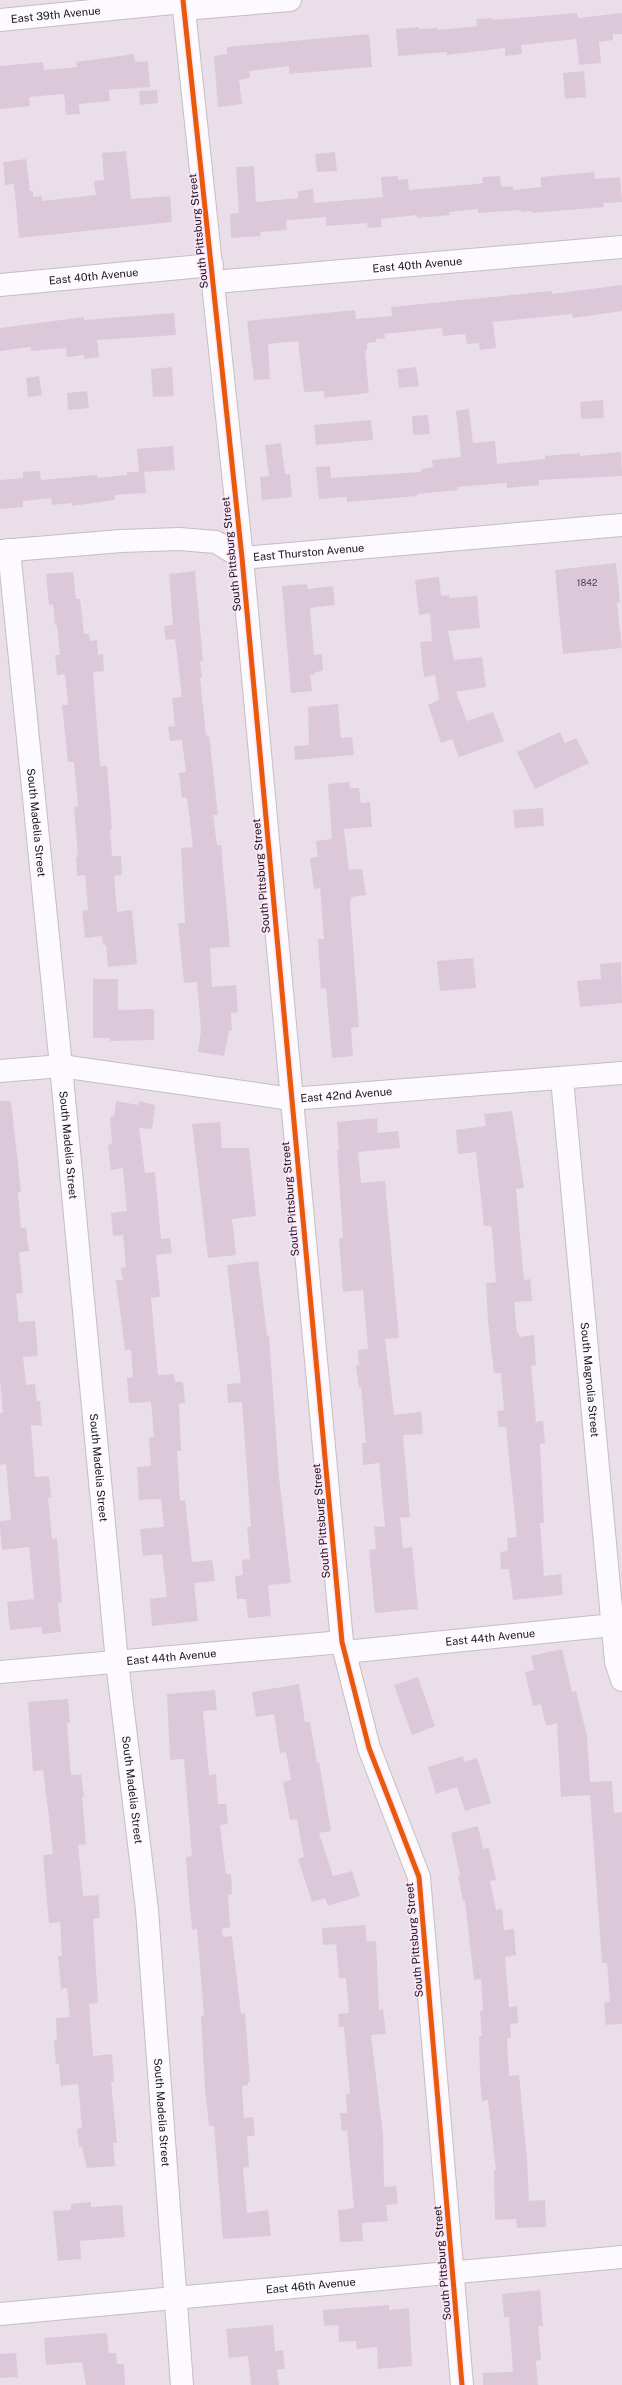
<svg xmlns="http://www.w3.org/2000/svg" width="622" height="2385" font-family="'Public Sans',sans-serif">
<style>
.building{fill:#dbc9da}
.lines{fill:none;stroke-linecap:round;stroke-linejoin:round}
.minor-casing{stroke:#c5bdc5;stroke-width:24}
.minor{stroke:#fcfafc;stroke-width:22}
.cycleway-casing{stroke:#fce7fa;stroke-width:8}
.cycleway{stroke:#e8590c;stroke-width:5}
.labels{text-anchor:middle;stroke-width:3;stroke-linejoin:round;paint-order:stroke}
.number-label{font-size:9px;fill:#4c424c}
.street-label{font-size:11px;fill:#1a131a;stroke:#fce7fa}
</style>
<rect width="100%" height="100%" fill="#eadfe9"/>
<!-- building -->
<path class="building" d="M577,13L578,18L622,13V34H613V40L599,42L601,63L579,65L576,39L521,45L522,54L505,56V48L447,55V52L398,56L396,29L419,27V29L438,28V30L477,26L476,19L492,18V20Z
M369,34L372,67L289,74V66L249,71L250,78L239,80L242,104L218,107L214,56L227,54V47Z
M134,54L135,62L148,61L150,87L109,90L110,101L79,104L80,114L66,115L64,94L29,97L30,106L0,109V66L43,62L44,70L77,67L76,62Z
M584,71L586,97L565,99L563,73Z
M157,90L158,103L140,105L139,91Z
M126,151L131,199L170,196L172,222L19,238L14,184L5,185L3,162L26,159L30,191H33V197L42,196V201L96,195L94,181L104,180L102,153Z
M335,152L337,171L317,172L315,154Z
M254,166L256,202L298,198V191L313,189L314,203L383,197L381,177L398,176V180L408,179L409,190L476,184L483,183L482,177L500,176L501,187L513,186V190L541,187V177L594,172L595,179L620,177L622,202L603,203L604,207L532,213L531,211L521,212V210L478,213V209L449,212L450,215L417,218V215L381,219V227L368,228L367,223L326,226V217L289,220L286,221L287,230L260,232L261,236L231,238L230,214L239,213L236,167Z
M622,285V311L573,318L572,314L493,322L496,348L480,350L479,343L467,344L465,334L443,336L442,328L384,334L385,338L376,339V342L367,343V350L365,351L369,393L324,398V391L304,392L298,341L268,344L270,379L254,380L247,321L355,310L356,319L392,316L391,307L552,291V294Z
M174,313L176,335L97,340L99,357L84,359V355L67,357L66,348L31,351V347L0,351V328L84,317V320Z
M172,367L174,396L153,397L151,369Z
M416,367L419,386L399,388L397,369Z
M39,376L42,395L28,397L26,378Z
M87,391L89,408L68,410L67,393Z
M603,400L604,418L581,419L580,402Z
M469,409L473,443L495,441L497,464L545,459V456L580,453V456L621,452L622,476L539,480V485L507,488V483L457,487L458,490L417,494V496L347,502V497L319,499L316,467L330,466L331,478L421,472V469L433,467L432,460L461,457L456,411Z
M428,415L430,434L413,435L412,416Z
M371,420L373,440L316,445L314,425Z
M281,443L285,474H290L292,497L262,500L260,477L269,476L265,445Z
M173,446L175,470L144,472L146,493L115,495V500L72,506V503L52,505L51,498L23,501V507L0,509V480L23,478V472L40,471L41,480L97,475L98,478L127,475V472H139L137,449Z
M616,563L620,602L617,603L622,648L563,654L555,570Z
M195,571L203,661H200L202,677L200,678L206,736L209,735L218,815H213L217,845H221L230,947L210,948L212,987L236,985L238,1012L231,1013L232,1030L229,1031L224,1056L198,1052L201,1030L197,982L184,983L178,923H185L181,848L193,847L187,798H182L179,773L186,772L182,740L170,741L168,727L175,726L172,698L182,697L175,639L166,640L164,626L173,625L169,574Z
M73,572L76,599H80L84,634H89L90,641L97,640L98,655L103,654L104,671L93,672L100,766H107L112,829H110L112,856H121L122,875L114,876L117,912L132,910L137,964L108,967L106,945H103L102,936L85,938L82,911L88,910L85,875L77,876L76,857H78L74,807L78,806L74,762H68L62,705H68L65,674L57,675L55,655H60L57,625H55L53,604L49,605L46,574Z
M439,577L441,596L449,595V598L477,596L480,628L448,631L454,660L482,657L486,687L456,692L467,721L493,712L504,741L459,757L452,739L441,743L428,705L439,700L435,675L424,677L420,642L432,641L430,613L419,615L415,580Z
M307,584L308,589L333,586L335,605L310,608L314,655L322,654L323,671L315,672V675H310L312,691L291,693L282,586Z
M338,704L341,738L352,737L354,755L295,760L294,746L309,745L308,707Z
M560,732L565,743L576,738L589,763L535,789L517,752Z
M349,782L350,788H359L361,803L370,802L372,827L344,829L349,870L362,869L366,895L351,897L350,905L359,1027L351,1028L353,1056L332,1058L326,988L321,989L318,939H324L320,888L314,889L310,858L318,857L316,841L332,839L328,784Z
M543,808L544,826L515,828L513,810Z
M473,958L476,988L440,991L437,961Z
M621,962L622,1003L580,1007L577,981L601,979L600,964Z
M93,979H118V1010L154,1009V1040L110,1041V1038H93Z
M0,1101H11L21,1192H18L21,1228H26L29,1251L19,1252L23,1293L16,1294L19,1322L35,1321L38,1356L23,1357L26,1385L35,1384L37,1401H40L42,1425L31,1426L35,1477L49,1476L51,1498H48L52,1539L57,1538L62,1602L58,1603L61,1632L42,1634V1627L10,1630L7,1602L34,1599L31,1567L29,1547L2,1550L0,1527V1521L11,1520L6,1464L0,1465V1413L3,1412L0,1379Z
M116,1101L138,1105L139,1101L155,1105L152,1129L139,1128L145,1173L155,1172L161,1239L170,1238L172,1253L156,1255L160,1297L151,1298L158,1375L174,1374L175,1382H183L185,1403L179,1404L181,1451H177L180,1501L185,1500L192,1562L212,1560L215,1581L194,1583L198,1621L152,1626L150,1599L167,1597L162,1554L143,1556L140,1529L164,1527L161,1499L139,1500L137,1467L151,1466L149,1437H154L151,1402L129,1403L127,1378L133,1377L131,1350H125L116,1280H123L121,1268L126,1267L123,1235L113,1236L111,1213L127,1211L123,1168L111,1170L108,1145L112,1144L110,1117L114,1116Z
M512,1111L524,1188L516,1189L524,1280L530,1279L532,1301L514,1302L517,1333H519V1337L534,1335L536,1365L531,1366L536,1422L543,1421L545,1443L540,1444L544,1523H540L544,1576L561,1574L563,1595L513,1600L509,1569H501L500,1552L508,1551L507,1538L517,1537L506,1427H499L497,1411L504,1410L501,1373H494L488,1320L486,1283L496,1282L492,1230L491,1226H484L476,1152L458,1154L456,1130L486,1126L484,1114Z
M377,1118L378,1133L398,1131L400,1148L358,1152L361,1183L385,1181L399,1338L385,1339L394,1415L421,1412L423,1434L403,1435L410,1517L400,1518L403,1548L412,1547L418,1609L375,1613L369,1550L376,1549L374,1527L385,1526L379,1463L363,1465L362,1443H366L361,1387L359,1388L356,1365H359L358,1350L368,1349L363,1290L343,1292L339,1238H343L337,1150H339L337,1122Z
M220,1122L222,1148H249L256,1216L232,1219L236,1255L208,1258L192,1124Z
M258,1261L267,1336H269L279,1477L291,1583L268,1585L271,1616L248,1618L246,1599H237L235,1576L243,1575L242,1560L250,1559L247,1527H251L242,1402L228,1403L227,1384L241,1383L227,1265Z
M562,1649L572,1692L576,1691L587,1736L590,1782L612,1781L614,1813L622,1812V2024L606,2025L604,2003L610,2002L607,1963H602L590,1795L561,1797L557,1723L546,1726L541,1704L533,1706L525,1672L534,1670L531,1656Z
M418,1677L435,1726L412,1735L394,1685Z
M299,1684L305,1722H310L317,1763L319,1762L331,1831L319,1833L333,1876L352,1871L360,1896L328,1906L325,1898L312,1902L298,1859L304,1857L297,1819L290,1820L283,1782L291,1780L286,1752L280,1753L274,1714L256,1717L252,1692Z
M215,1690L217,1710L203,1711L209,1775L216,1774L218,1804H226L228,1824L220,1825L226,1874H231L232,1894L228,1895L230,1927L222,1929L223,1937L232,1936L241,2014L245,2013L250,2082H248V2085L242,2086L244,2118L253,2117L255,2136H247L249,2167L243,2168L247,2213L268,2210L271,2236L223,2239L214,2126H209L205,2089L201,2016H204L197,1929L192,1930L188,1884L186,1857L192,1856L184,1759L170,1760L167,1694Z
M68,1699L70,1723H67L71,1775L81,1774L84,1797H82L86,1844L78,1845L83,1896L98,1895L100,1918L93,1919L98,2003L89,2004L93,2056L112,2054L114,2082H111L117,2143H113L115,2166L87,2168L82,2147H79L77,2129L82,2128L78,2084L61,2086L59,2064H56L54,2040L57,2039L56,2018L70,2017L67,1988L61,1989L58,1956H62L60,1922L49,1923L43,1855L53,1854L49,1817L43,1770L33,1771L28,1702Z
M463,1756L464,1762L477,1758L491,1803L465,1811L457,1787L436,1794L428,1767Z
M478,1826L483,1849L489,1848L496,1880L490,1881L496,1910L502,1909L504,1930L514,1929L516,1955L505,1957L509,2007L517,2006L518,2023L510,2024L511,2038H507L509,2076L519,2075L527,2159L529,2201L545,2200L546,2227L517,2228L516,2219L495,2220L494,2170H496L488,2100L482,2101L480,2079L479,2036H482L480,2011H483L481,1979L474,1980L465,1901H463L458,1876L460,1875L451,1833Z
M365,1925L367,1942L376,1941L379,2010L383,2009L386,2034L371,2035L383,2135L384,2187L396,2186L398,2204L386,2205L388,2221L362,2223L363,2241L340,2242L338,2210L354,2208L347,2131H342L340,2113H347L346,2094H350L344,2027H339L338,2014L349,2013L346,1978H339L336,1944L323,1945L322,1928Z
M91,2202V2207L122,2205L125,2237L80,2241L81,2259L58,2261L53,2211L71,2210V2204Z
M540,2290L543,2326H538L541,2360L536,2361L538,2385H483V2373L513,2372L509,2317H504L502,2294Z
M389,2305V2310L409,2308L412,2366L378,2369L377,2347L357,2349L356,2341L339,2342L338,2325L324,2326L323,2310Z
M273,2325L275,2351L283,2350L285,2369L277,2370L279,2385H251L248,2356L229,2358L226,2329Z
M107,2333L109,2353H116L117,2364H124L125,2385H86L82,2362L46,2365L44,2338Z
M16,2353L18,2377L0,2378V2354Z"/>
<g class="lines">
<!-- minor casing -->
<g class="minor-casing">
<g id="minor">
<path d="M183,0L242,558L342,1642L369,1748L419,1877L462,2385"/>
<path d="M184,9L290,0"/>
<path id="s1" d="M0,20L183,2"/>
<path id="s2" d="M214,282L622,247"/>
<path id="s3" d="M0,285L212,265"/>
<path id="s4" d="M9,550L61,1066L117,1662L147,1910L182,2385"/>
<path id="s5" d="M0,551L121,541L179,539L216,542L242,558L622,525"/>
<path id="s6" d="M0,1071L61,1066L291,1099L622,1073"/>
<path id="s7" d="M562,1079L611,1608L616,1662L622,1680"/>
<path id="s8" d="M345,1652L613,1625"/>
<path id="s9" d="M0,1672L342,1642"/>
<path id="s10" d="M0,2314L622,2257"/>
</g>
</g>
<!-- minor -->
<use href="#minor" class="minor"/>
<!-- cycleway casing -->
<g class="cycleway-casing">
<path id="cycleway" d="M183,0L242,558L342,1642L369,1748L419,1877L462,2385"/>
</g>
<!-- cycleway -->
<use href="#cycleway" class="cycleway"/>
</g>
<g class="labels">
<!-- number labels -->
<g class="number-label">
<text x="587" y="586">1842</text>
</g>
<!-- street labels -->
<g class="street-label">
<text dy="4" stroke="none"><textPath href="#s1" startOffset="56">East 39th Avenue</textPath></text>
<text transform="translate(198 231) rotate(-96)" y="4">South Pittsburg Street</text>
<text dy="4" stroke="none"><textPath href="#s2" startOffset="204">East 40th Avenue</textPath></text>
<text dy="4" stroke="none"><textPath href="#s3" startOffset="94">East 40th Avenue</textPath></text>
<text dy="4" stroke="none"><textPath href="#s5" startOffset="314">East Thurston Avenue</textPath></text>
<text transform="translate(231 554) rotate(-96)" y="4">South Pittsburg Street</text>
<text dy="4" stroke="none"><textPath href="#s4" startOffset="274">South Madelia Street</textPath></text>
<text transform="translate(261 876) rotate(-95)" y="4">South Pittsburg Street</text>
<text dy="4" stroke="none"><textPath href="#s6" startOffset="349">East 42nd Avenue</textPath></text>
<text dy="4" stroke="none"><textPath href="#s4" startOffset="598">South Madelia Street</textPath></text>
<text transform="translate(290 1199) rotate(-95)" y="4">South Pittsburg Street</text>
<text dy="4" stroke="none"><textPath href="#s7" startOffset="302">South Magnolia Street</textPath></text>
<text dy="4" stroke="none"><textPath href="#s4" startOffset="922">South Madelia Street</textPath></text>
<text transform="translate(321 1521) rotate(-95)" y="4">South Pittsburg Street</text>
<text dy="4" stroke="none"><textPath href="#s8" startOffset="146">East 44th Avenue</textPath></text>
<text dy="4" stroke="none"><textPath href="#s9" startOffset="172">East 44th Avenue</textPath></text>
<text dy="4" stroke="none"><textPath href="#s4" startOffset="1246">South Madelia Street</textPath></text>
<text transform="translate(414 1940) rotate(-95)" y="4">South Pittsburg Street</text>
<text dy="4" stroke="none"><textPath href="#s4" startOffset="1570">South Madelia Street</textPath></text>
<text transform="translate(442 2263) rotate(-95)" y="4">South Pittsburg Street</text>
<text dy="4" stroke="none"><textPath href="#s10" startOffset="312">East 46th Avenue</textPath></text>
</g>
</g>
</svg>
